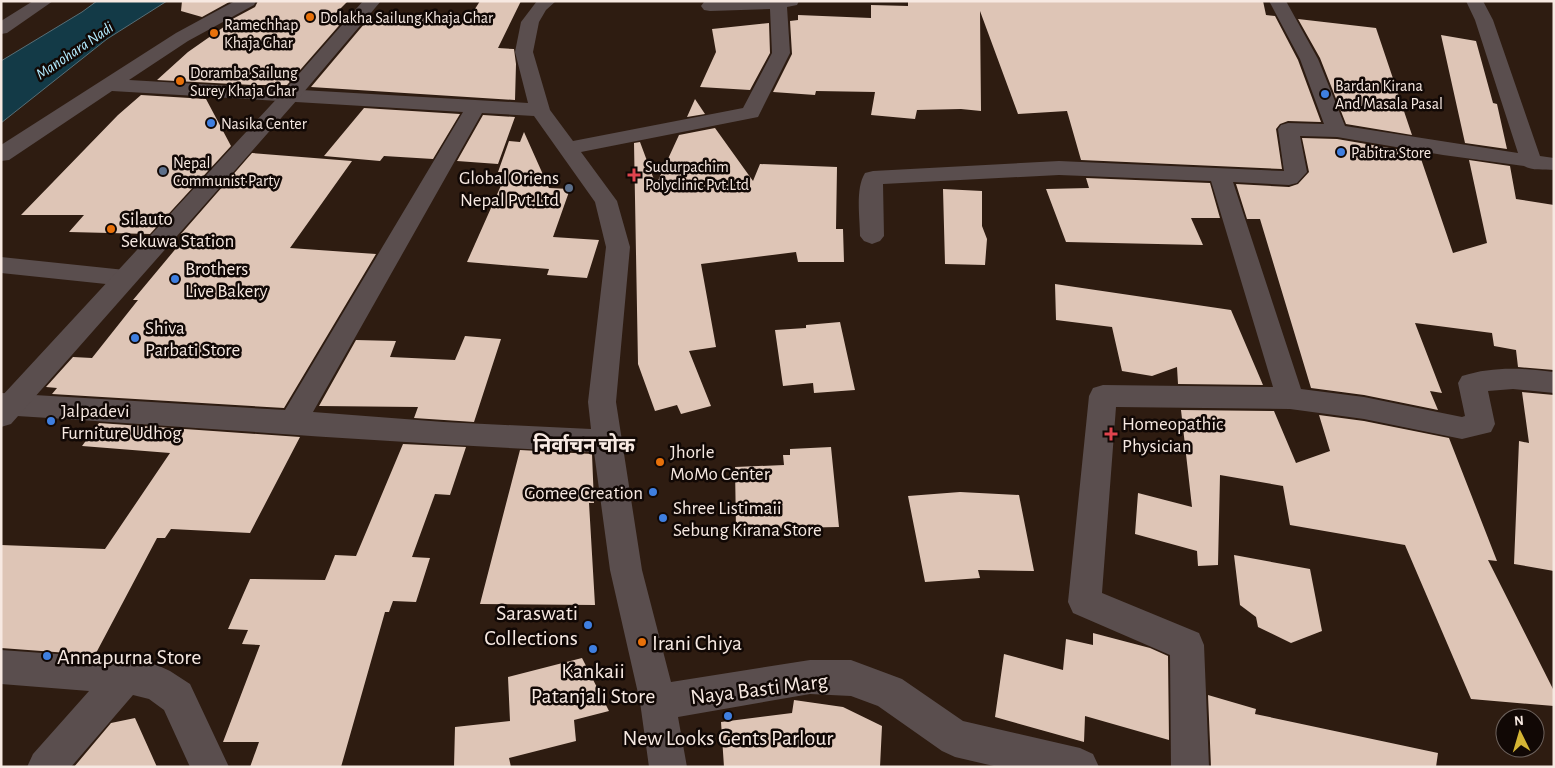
<svg xmlns="http://www.w3.org/2000/svg" width="1555" height="768" font-family="'Alegreya Sans','Noto Sans Devanagari',sans-serif">
<style>
.water{fill:#133a47;stroke:#576e76}
.building{fill:#dec5b6}
.lines{fill:none;stroke-linecap:round;stroke-linejoin:round}
.minor{fill:#5a4e4e;fill-rule:evenodd}
.tertiary{fill:#5a4e4e;fill-rule:evenodd}
.food-dot{fill:#e8710a;stroke:#110805;stroke-width:2}
.shop-dot{fill:#3f7fe0;stroke:#110805;stroke-width:2}
.service-dot{fill:#5c6f8a;stroke:#110805;stroke-width:2}
.health-dot{fill:#e0444e;stroke:#110805;stroke-width:2}
.labels{text-anchor:middle;stroke-width:5;stroke-linejoin:round;paint-order:stroke}
.far-poi-label{font-size:16px;fill:#f7e9e2;stroke:#110805;text-anchor:start}
.far-water-label{font-size:16px;font-style:italic;fill:#b3ebff;stroke:#110805}
.poi-label{font-size:19px;fill:#f7e9e2;stroke:#110805;text-anchor:start}
.neighbourhood-label{font-size:20px;font-weight:bold;fill:#f7e9e2;stroke:#110805}
.near-poi-label{font-size:22px;fill:#f7e9e2;stroke:#110805;text-anchor:start}
.near-street-label{font-size:22px;fill:#f7e9e2;stroke:#110805}
</style>
<rect width="100%" height="100%" fill="#2e1c11"/>
<!-- water -->
<path class="water" d="M97,1H167L107,39L1,123V61L82,12Z"/>
<!-- building -->
<path class="building" d="M182,1H231L202,17L181,11Z
M258,1H348L329,20L343,21L287,85H252L157,80L188,52L228,24L225,23L255,7Z
M480,1H521L498,48L514,49L516,64L515,100L311,87L365,23L415,26L420,18L468,20Z
M908,1H1263L1266,15L1275,16L1298,60L1321,122L1288,121L1280,124L1276,129L1282,169L1081,160L1067,111L1018,114L980,11L981,111L961,109L917,110L915,119L871,115L875,92L816,91L815,95L773,92L792,54L790,21L798,20V15L871,18V5L908,6Z
M1298,19L1376,28L1412,135L1346,124L1320,58Z
M769,23L770,53L750,90L700,87L716,52L712,29Z
M1441,35L1476,41L1493,103L1497,104L1507,149L1465,143Z
M141,95L206,99L231,146L150,234L69,232L84,215H21L118,115Z
M695,99L705,114L687,117Z
M364,108L460,114L433,159L384,156L380,161L324,156Z
M483,115L515,117L498,164L457,161Z
M715,128L753,181L760,164L837,167L836,229H843L844,262H798L796,252L701,264L716,347L689,351L711,406L681,414L677,405L655,411L638,364L634,143L640,142L656,185L679,135Z
M524,132L549,188L570,189L553,237L599,240L587,278L547,275L549,269L467,262L507,172H498L509,141L520,142Z
M1302,138L1337,139L1419,153L1453,253L1487,243L1469,160L1510,166L1516,199L1554,205V370L1518,367L1516,350L1494,346L1492,333L1415,323L1442,393L1430,391L1438,410L1364,395L1311,388L1260,219H1247L1236,184L1289,187L1298,184L1309,172Z
M252,153L352,161L290,248L376,254L284,408L52,394L57,388L46,387L73,357L92,358L138,300H133L188,234H181Z
M1086,178L1210,183L1220,218H1191L1203,245L1066,242L1046,189L1089,188Z
M943,189L982,191V226L987,239L985,265L945,264Z
M1055,284L1231,310L1263,385L1178,384L1177,367L1152,376L1122,371L1112,327L1056,320Z
M840,322L855,390L814,393L813,383L783,386L775,330L806,328V325Z
M465,336L501,339L474,422L414,418L418,407L319,406L356,340L396,341L390,357L455,360Z
M1522,392L1554,395V571L1514,564L1519,441L1529,443Z
M1181,410L1274,411L1296,463L1330,451L1319,415L1364,421L1449,438L1497,561L1488,560L1554,691V706L1471,699L1405,545L1290,525L1283,486L1220,475L1218,565L1198,566L1197,551L1135,534L1138,493L1192,507Z
M99,423L300,437L250,533L171,529L165,538H157L95,655L1,648V545L105,549L170,453L82,446Z
M403,444L466,447L450,495L435,494L412,557L430,558L416,602L393,601L389,612H385L341,767H250L259,742H223L260,645L242,644L248,630L228,629L250,579L325,580L335,555L356,556Z
M831,447L839,527L736,529L735,467L784,465L783,455H790V449Z
M520,450L592,454L594,503H589L595,605L480,604Z
M960,492L1019,495L1034,571L978,570L980,578L925,582L908,496Z
M1234,555L1310,569L1322,631L1291,643L1258,627L1256,617L1240,605Z
M1093,633L1150,648L1168,656L1169,740L1085,716L1084,742L995,717L1004,654L1063,670L1066,639L1093,645Z
M582,658L609,711L574,720L576,741L509,758L511,767H454L455,727L510,721L508,677Z
M1208,695L1256,709L1255,714L1438,753L1436,767H1211Z
M794,700L843,707L882,726L880,767H724L721,722L792,713Z
M135,718L157,767H74L111,723Z"/>
<g class="lines">
<!-- minor -->
<path class="minor" d="M33,1H53L7,33L1,34V21Z
M235,1H256L254,5L188,41L129,80L528,103L515,52L521,22L537,1H556L546,10L539,22L533,52L550,110L573,141L743,108L772,53L770,9L710,11L704,10L701,6L704,2L708,1H799L797,5L787,7L790,53L758,117L581,152L617,201L630,247L616,402L642,570L671,682L810,660H851L902,679L963,721L1080,748L1093,754L1099,767H998L955,757L942,751L878,706L851,696L810,694L678,717L687,767H649L640,702L610,570L594,452C397,444 199,427 1,415V393L285,410L463,112L112,91L9,160L1,161V145L176,33ZM482,113L534,116L595,202L606,247L588,402L591,429L444,422L313,412Z
M1269,1H1286L1318,59L1345,126L1518,153L1475,20L1466,1H1483L1493,20L1540,156L1554,158V170C1544,169 1532,171 1524,166L1443,155L1337,137L1300,136L1307,172L1297,183L1289,185L1233,182L1301,389L1364,397L1462,417L1465,416L1458,383L1462,376C1493,366 1523,368 1554,372V393L1513,389L1488,391L1495,424L1491,432L1462,439L1364,419L1290,409L1116,407L1102,593L1199,633L1204,645L1209,767H1171L1170,655L1073,613L1068,602L1089,396L1093,388L1103,385L1273,387L1211,181L1059,175L883,184L884,236L880,241L872,244L864,241L860,236C860,218 855,189 865,173L873,171L1059,161L1284,171L1278,129L1281,125L1288,123L1324,124L1300,59Z
M1,257L125,270L134,272L137,278L134,284L125,286L1,273Z
M1,650L126,659L157,665L170,671L190,684L229,767H190L164,710L149,699L133,695L71,767H27L33,754L89,691L1,684Z"/>
<!-- tertiary -->
<path class="tertiary" d="M363,1H381L297,100L11,424L1,427V397L283,92Z"/>
</g>
<!-- markers -->
<g class="food-dot">
<circle cx="310" cy="17" r="5"/>
<circle cx="214" cy="33" r="5"/>
<circle cx="180" cy="81" r="5"/>
<circle cx="111" cy="229" r="5"/>
<circle cx="660" cy="462" r="5"/>
<circle cx="642" cy="642" r="5"/>
</g>
<g class="shop-dot">
<circle cx="1325" cy="94" r="5"/>
<circle cx="211" cy="123" r="5"/>
<circle cx="1341" cy="152" r="5"/>
<circle cx="175" cy="279" r="5"/>
<circle cx="135" cy="338" r="5"/>
<circle cx="51" cy="421" r="5"/>
<circle cx="653" cy="492" r="5"/>
<circle cx="663" cy="518" r="5"/>
<circle cx="588" cy="625" r="5"/>
<circle cx="593" cy="649" r="5"/>
<circle cx="47" cy="656" r="5"/>
<circle cx="728" cy="716" r="5"/>
</g>
<g class="service-dot">
<circle cx="163" cy="171" r="5"/>
<circle cx="569" cy="188" r="5"/>
</g>
<g class="health-dot">
<path d="M631.5 167.5h5v5h5v5h-5v5h-5v-5h-5v-5h5z"/>
<path d="M1108.5 426.5h5v5h5v5h-5v5h-5v-5h-5v-5h5z"/>
</g>
<g class="labels">
<!-- far-poi labels -->
<g class="far-poi-label">
<text x="320" y="23">Dolakha Sailung Khaja Ghar</text>
<text x="224" y="30">Ramechhap<tspan x="224" dy="18">Khaja Ghar</tspan></text>
<text x="190" y="78">Doramba Sailung<tspan x="190" dy="18">Surey Khaja Ghar</tspan></text>
<text x="1335" y="91">Bardan Kirana<tspan x="1335" dy="18">And Masala Pasal</tspan></text>
<text x="221" y="129">Nasika Center</text>
<text x="1351" y="158">Pabitra Store</text>
<text x="173" y="168">Nepal<tspan x="173" dy="18">Communist Party</tspan></text>
<text x="645" y="172">Sudurpachim<tspan x="645" dy="18">Polyclinic Pvt.Ltd</tspan></text>
</g>
<!-- far-water labels -->
<g class="far-water-label">
<text transform="translate(74 50) rotate(-34)" y="6">Manohara Nadi</text>
</g>
<!-- poi labels -->
<g class="poi-label">
<text x="559" y="184" text-anchor="end">Global Oriens<tspan x="559" dy="22">Nepal Pvt.Ltd</tspan></text>
<text x="121" y="225">Silauto<tspan x="121" dy="22">Sekuwa Station</tspan></text>
<text x="185" y="275">Brothers<tspan x="185" dy="22">Live Bakery</tspan></text>
<text x="145" y="334">Shiva<tspan x="145" dy="22">Parbati Store</tspan></text>
<text x="61" y="417">Jalpadevi<tspan x="61" dy="22">Furniture Udhog</tspan></text>
<text x="1122" y="430">Homeopathic<tspan x="1122" dy="22">Physician</tspan></text>
<text x="670" y="458">Jhorle<tspan x="670" dy="22">MoMo Center</tspan></text>
<text x="643" y="499" text-anchor="end">Gomee Creation</text>
<text x="673" y="514">Shree Listimaii<tspan x="673" dy="22">Sebung Kirana Store</tspan></text>
</g>
<!-- neighbourhood labels -->
<g class="neighbourhood-label">
<text x="584" y="452">निर्वाचन चोक</text>
</g>
<!-- near-poi labels -->
<g class="near-poi-label">
<text x="578" y="620" text-anchor="end">Saraswati<tspan x="578" dy="25">Collections</tspan></text>
<text x="652" y="650">Irani Chiya</text>
<text x="57" y="664">Annapurna Store</text>
<text x="593" y="678" text-anchor="middle">Kankaii<tspan x="593" dy="25">Patanjali Store</tspan></text>
<text x="728" y="745" text-anchor="middle">New Looks Gents Parlour</text>
</g>
<!-- near-street labels -->
<g class="near-street-label">
<text transform="translate(759 688) rotate(-7)" y="8">Naya Basti Marg</text>
</g>
</g>
<!-- border -->
<rect width="1555" height="768" fill="none" stroke="#f7e9e2" stroke-width="5"/>
<!-- north arrow -->
<g transform="translate(1520 733) rotate(355)"><circle r="24" fill="#110805" stroke="#6d625d"/>
<path d="M0-4L9 19L0 12L-9 19Z" fill="#d5b534"/>
<text y="-8" font-size="14" font-weight="bold" text-anchor="middle" fill="#f7e9e2">N</text>
</g>
</svg>
